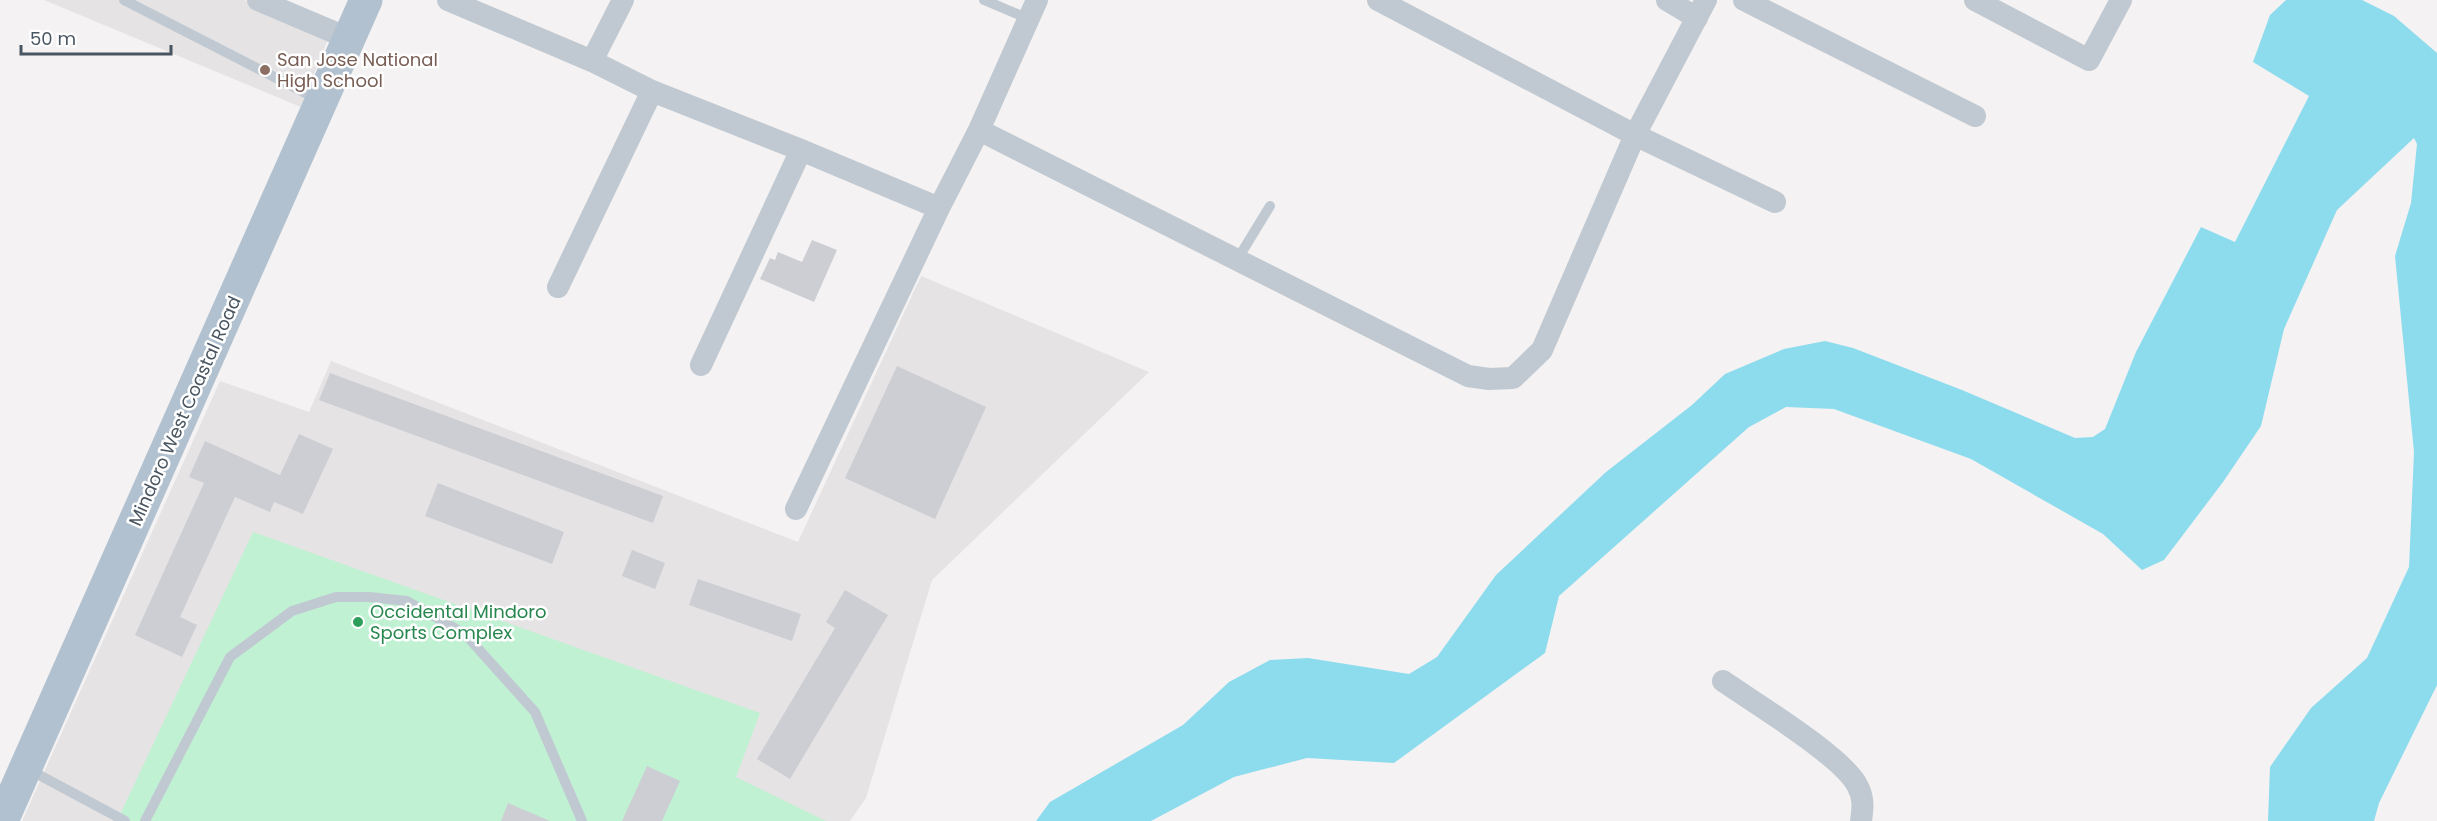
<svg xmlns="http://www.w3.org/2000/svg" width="2437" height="821" font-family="Poppins,sans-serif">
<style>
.education{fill:#e5e3e4}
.green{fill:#c1f1d3}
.water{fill:#8ddcee}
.building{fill:#ccced4}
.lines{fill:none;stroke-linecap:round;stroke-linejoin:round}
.service{stroke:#c0c9d1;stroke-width:10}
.minor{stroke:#c0c9d1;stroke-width:22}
.primary{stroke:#b1c1d0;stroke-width:33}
.education-dot{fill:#8d6e63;stroke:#fff;stroke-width:2}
.leisure-dot{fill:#2e9e5b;stroke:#fff;stroke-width:2}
.labels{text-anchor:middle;stroke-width:5;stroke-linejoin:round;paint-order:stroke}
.education-label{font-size:18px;fill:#785e54;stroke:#fff;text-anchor:start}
.street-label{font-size:18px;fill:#495560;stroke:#fff}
.leisure-label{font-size:18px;fill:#27864d;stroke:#fff;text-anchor:start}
</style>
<rect width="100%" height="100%" fill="#f4f2f2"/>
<!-- education -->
<path class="education" d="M44,0H244L330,34L301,107Z
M921,276L1149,372L932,580L866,798L850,821H22L220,381L309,412L331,361L798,542Z"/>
<!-- green -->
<path class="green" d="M253,532L760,713L736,777L826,821H117Z"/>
<!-- water -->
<path class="water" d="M2286,0H2362L2394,16L2437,53V685L2379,803L2374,821H2268L2270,767L2311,708L2367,658L2409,567L2414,452L2395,256L2411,203L2417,144L2414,138L2337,210L2284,329L2261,426L2223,482L2164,560L2142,570L2103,534L1971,459L1834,409L1786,407L1749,427L1559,596L1545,653L1394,763L1307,758L1234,777L1151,821H1036L1050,802L1183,725L1229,682L1270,660L1308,658L1409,674L1437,657L1496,575L1606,472L1692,405L1725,374L1784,349L1825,341L1853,348L1962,390L2075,438L2093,437L2105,429L2136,352L2201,227L2235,242L2309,96L2253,62L2270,15Z"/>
<!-- building -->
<path class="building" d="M812,240L837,250L814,302L760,279L770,258L775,260L778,252L802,262Z
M897,366L986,407L935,519L845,478Z
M330,373L663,496L653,523L319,400Z
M299,434L333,449L303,514L274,502L270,512L235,497L180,617L197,625L182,657L135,635L204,483L189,477L205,441L280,475Z
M438,483L564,532L552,564L425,516Z
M632,550L665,563L655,589L622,576Z
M698,579L801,614L792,641L689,605Z
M845,590L888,615L790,779L757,759L835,628L826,622Z
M647,766L680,781L662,821H622Z
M508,803L550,821H501Z"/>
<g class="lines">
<!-- service -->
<path class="service" d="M124,0L319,100
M984,0L1029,19
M1237,260L1270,206
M28,769L125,821
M145,821L230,657L292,611L336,597H369L407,601L465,634L535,712L582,821"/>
<!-- minor -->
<path class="minor" d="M258,0L350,39
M448,0L592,61L652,91L801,150L939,208
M1378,0L1635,135L1775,202
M1667,0L1697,18
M1744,0L1975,116
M1975,0L2089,60L2121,0
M592,61L623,0
M979,130L1468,376L1489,379L1513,378L1542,350L1635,135L1706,0
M558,287L652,91
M701,365L801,150
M796,509L939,208L979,130L1037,0
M1723,681C1753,702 1842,756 1857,785C1864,797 1863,808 1861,821"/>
<!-- primary -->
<path class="primary" d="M2,821L366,0"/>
</g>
<!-- markers -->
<circle class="education-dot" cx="265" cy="70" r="6"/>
<circle class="leisure-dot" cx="358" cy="622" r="6"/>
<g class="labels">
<!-- education labels -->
<g class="education-label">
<text x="277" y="66">San Jose National<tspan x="277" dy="21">High School</tspan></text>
</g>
<!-- street labels -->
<g class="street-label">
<text transform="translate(185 411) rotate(-66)" y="6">Mindoro West Coastal Road</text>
</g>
<!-- leisure labels -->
<g class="leisure-label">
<text x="370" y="618">Occidental Mindoro<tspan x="370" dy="21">Sports Complex</tspan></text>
</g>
</g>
<!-- scale -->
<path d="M21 45v9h150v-9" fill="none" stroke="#495560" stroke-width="3"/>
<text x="30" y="45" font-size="18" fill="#495560" stroke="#ffffff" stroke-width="4.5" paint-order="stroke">50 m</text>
</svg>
